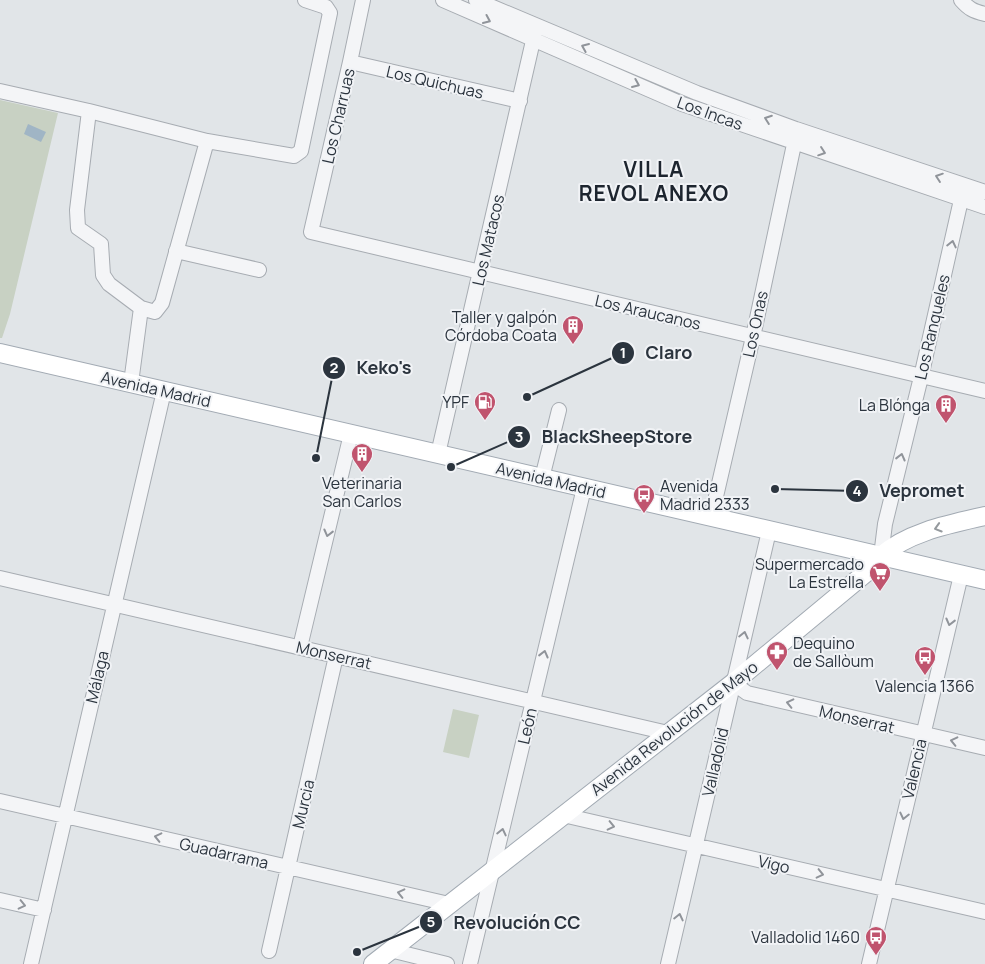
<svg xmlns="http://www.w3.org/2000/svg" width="985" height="964" font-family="Manrope,sans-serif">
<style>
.green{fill:#c8d1c3}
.water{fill:#a0b5c5}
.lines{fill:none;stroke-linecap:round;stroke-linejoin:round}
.minor-casing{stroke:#a7acb2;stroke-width:16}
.major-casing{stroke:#a2aab3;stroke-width:20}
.minor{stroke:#f4f5f7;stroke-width:14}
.major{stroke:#fff;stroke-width:18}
.oneway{stroke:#90949a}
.oneway2{stroke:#959a9e}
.labels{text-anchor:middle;stroke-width:4;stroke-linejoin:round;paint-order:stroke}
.street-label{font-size:16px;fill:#2b343e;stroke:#f1f3f6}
.poi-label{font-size:16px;fill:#2b343e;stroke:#f1f3f6;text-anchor:end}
.district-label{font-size:21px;font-weight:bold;letter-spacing:1px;fill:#1d252f;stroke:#f1f3f6}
.leader{fill:none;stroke:#2b343e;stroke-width:2}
.callout-dot{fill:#2b343e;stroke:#f1f3f6;stroke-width:2}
.mark-label{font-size:15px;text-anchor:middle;font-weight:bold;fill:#fff}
.callout-label{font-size:18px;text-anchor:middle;font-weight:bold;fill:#2b343e;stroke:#f1f3f6;stroke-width:4;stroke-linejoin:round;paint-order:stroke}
</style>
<rect width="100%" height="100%" fill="#e1e5e8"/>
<!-- green -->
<path class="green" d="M0,100L58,113L10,314L2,338H0Z
M453,709L479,715L469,758L443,752Z"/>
<!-- water -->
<path class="water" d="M28,124L46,132L41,142L24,134Z"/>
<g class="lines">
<!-- minor casing -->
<g class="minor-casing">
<path id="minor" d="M363,0L350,62L311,232L985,391
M443,0L682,104L985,207
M476,0L697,93L796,129L985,192
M961,0C969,9 973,11 985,14
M350,62L520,101
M0,91L89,111L207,141
M89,111L77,210L78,228L101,244L103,275L109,284L141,308L155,312L162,303L207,141L294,156L301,151L330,13L326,7L305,0
M176,251L259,270
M131,383L141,308
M438,454L535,32
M542,478L559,410
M711,518L753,337L796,135
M881,556L885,524L921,377L963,191
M0,578L668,733
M300,647L351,434
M733,683L747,693L985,748
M0,801L449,904
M563,815L985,912
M0,900L44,910
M390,950L447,964
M269,951L336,656
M31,964L164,391
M470,964L584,488
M668,964L769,531
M869,964L961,575"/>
</g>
<!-- major casing -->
<g class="major-casing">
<path id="major" d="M0,353L985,580
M373,964L733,683L868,571C872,566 876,560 881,556C908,532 950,524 985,516"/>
</g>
<!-- minor -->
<use href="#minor" class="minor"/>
<!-- major -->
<use href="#major" class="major"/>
</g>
<!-- one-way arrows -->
<defs><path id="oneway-chevron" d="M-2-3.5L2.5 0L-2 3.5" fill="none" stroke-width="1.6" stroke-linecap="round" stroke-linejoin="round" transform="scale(1.25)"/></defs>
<g class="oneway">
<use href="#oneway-chevron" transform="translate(487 20) rotate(24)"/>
<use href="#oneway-chevron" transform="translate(585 47) rotate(-157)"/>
<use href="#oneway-chevron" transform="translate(636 84) rotate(23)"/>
<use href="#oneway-chevron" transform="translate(768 119) rotate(-160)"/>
<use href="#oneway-chevron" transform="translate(822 152) rotate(19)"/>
<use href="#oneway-chevron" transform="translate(939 177) rotate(-161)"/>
<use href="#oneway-chevron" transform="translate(952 244) rotate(-77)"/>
<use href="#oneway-chevron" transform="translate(901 457) rotate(-76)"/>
<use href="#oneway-chevron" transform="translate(328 533) rotate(104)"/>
<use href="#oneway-chevron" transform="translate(950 622) rotate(104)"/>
<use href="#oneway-chevron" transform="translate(744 635) rotate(-77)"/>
<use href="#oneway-chevron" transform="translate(544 654) rotate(-76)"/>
<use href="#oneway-chevron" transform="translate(790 703) rotate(-167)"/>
<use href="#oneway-chevron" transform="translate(954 741) rotate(-167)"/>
<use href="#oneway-chevron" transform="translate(904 816) rotate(103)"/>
<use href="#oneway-chevron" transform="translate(611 826) rotate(13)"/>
<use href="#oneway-chevron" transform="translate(502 832) rotate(-77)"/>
<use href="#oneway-chevron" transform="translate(158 837) rotate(-167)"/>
<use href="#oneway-chevron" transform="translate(820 874) rotate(13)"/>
<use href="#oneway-chevron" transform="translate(401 893) rotate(-167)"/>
<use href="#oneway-chevron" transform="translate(22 905) rotate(13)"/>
<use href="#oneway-chevron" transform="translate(679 917) rotate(-77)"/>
</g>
<use class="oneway2" href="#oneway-chevron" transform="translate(938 528) rotate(163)"/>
<!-- icons -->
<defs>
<g id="building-pin" transform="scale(1.125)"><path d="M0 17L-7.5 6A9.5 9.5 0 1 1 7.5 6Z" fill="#c0546e" stroke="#f1f3f6"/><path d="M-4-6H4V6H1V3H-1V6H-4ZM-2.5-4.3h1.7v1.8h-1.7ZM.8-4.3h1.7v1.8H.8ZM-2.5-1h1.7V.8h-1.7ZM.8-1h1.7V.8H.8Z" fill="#fff"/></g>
<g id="fuel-pin" transform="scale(1.125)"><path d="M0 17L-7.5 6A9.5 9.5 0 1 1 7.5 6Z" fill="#c0546e" stroke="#f1f3f6"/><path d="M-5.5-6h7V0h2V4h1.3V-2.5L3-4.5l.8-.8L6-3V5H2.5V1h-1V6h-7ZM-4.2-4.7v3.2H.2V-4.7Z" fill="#fff"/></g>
<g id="bus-pin" transform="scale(1.125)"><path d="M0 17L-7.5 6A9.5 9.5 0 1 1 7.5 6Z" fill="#c0546e" stroke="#f1f3f6"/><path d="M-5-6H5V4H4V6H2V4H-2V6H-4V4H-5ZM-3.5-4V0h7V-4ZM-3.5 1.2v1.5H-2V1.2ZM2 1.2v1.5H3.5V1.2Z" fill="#fff"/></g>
<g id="supermarket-pin" transform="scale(1.125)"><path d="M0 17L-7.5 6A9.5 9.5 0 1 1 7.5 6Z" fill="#c0546e" stroke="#f1f3f6"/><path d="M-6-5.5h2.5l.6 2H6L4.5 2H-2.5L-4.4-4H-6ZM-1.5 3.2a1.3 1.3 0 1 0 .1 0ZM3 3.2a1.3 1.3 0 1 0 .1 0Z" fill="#fff"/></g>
<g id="pharmacy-pin" transform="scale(1.125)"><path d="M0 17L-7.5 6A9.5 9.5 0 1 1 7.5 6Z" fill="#c0546e" stroke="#f1f3f6"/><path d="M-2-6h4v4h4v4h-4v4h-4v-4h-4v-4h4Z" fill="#fff"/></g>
</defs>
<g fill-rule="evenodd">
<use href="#building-pin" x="573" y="326"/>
<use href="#fuel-pin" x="485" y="402"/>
<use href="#building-pin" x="946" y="405"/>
<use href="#building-pin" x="362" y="454"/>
<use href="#bus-pin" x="644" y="495"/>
<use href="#supermarket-pin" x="880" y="573"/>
<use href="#pharmacy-pin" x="777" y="652"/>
<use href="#bus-pin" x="925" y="657"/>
<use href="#bus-pin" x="876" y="937"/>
</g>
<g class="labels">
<!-- street labels -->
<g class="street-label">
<text transform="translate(435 82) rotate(13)" y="6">Los Quichuas</text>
<text transform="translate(710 113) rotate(20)" y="6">Los Incas</text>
<text transform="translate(338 116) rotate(-77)" y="6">Los Charruas</text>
<text transform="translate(488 240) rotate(-77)" y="6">Los Matacos</text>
<text transform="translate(648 312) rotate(13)" y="6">Los Araucanos</text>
<text transform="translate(755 324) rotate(-78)" y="6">Los Onas</text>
<text transform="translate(932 327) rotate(-77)" y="6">Los Ranqueles</text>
<text transform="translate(156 389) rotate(13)" y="6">Avenida Madrid</text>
<text transform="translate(551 480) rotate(13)" y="6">Avenida Madrid</text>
<text transform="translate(334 655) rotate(13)" y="6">Monserrat</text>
<text transform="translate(97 677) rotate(-77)" y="6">Málaga</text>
<text transform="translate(857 719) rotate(13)" y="6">Monserrat</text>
<text transform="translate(527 726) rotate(-77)" y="6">León</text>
<text transform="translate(674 728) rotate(-38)" y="6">Avenida Revolución de Mayo</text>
<text transform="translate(715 762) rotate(-77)" y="6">Valladolid</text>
<text transform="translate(914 769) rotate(-77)" y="6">Valencia</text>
<text transform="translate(303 804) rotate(-77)" y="6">Murcia</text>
<text transform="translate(224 853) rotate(13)" y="6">Guadarrama</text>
<text transform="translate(774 864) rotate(13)" y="6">Vigo</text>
</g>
<!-- poi labels -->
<g class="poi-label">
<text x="557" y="323">Taller y galpón<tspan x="557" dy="18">Córdoba Coata</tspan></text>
<text x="469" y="408">YPF</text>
<text x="930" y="411">La Blónga</text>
<text x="362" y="489" text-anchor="middle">Veterinaria<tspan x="362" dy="18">San Carlos</tspan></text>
<text x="660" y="492" text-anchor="start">Avenida<tspan x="660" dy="18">Madrid 2333</tspan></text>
<text x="864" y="570">Supermercado<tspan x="864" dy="18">La Estrella</tspan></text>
<text x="793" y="649" text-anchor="start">Dequino<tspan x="793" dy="18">de Sallòum</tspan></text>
<text x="925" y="692" text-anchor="middle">Valencia 1366</text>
<text x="860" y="943">Valladolid 1460</text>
</g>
<!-- district labels -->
<g class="district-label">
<text x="654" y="177">VILLA<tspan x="654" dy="24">REVOL ANEXO</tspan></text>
</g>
</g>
<!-- callouts -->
<path class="leader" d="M527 397L623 353M316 458L334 368M451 467L519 437M775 489L857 491M357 952L431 922"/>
<g class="callout-dot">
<circle cx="527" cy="397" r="5"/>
<circle cx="316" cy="458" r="5"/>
<circle cx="451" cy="467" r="5"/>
<circle cx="775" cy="489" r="5"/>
<circle cx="357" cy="952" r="5"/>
<circle cx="623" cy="353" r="12"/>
<circle cx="334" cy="368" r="12"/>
<circle cx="519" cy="437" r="12"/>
<circle cx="857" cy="491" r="12"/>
<circle cx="431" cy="922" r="12"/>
</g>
<g class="mark-label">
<text x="623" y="358">1</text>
<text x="334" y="373">2</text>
<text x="519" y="442">3</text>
<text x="857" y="496">4</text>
<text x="431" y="927">5</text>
</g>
<g class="callout-label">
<text x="669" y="359">Claro</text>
<text x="384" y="374">Keko's</text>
<text x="617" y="443">BlackSheepStore</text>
<text x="922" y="497">Vepromet</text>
<text x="517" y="929">Revolución CC</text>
</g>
</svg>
